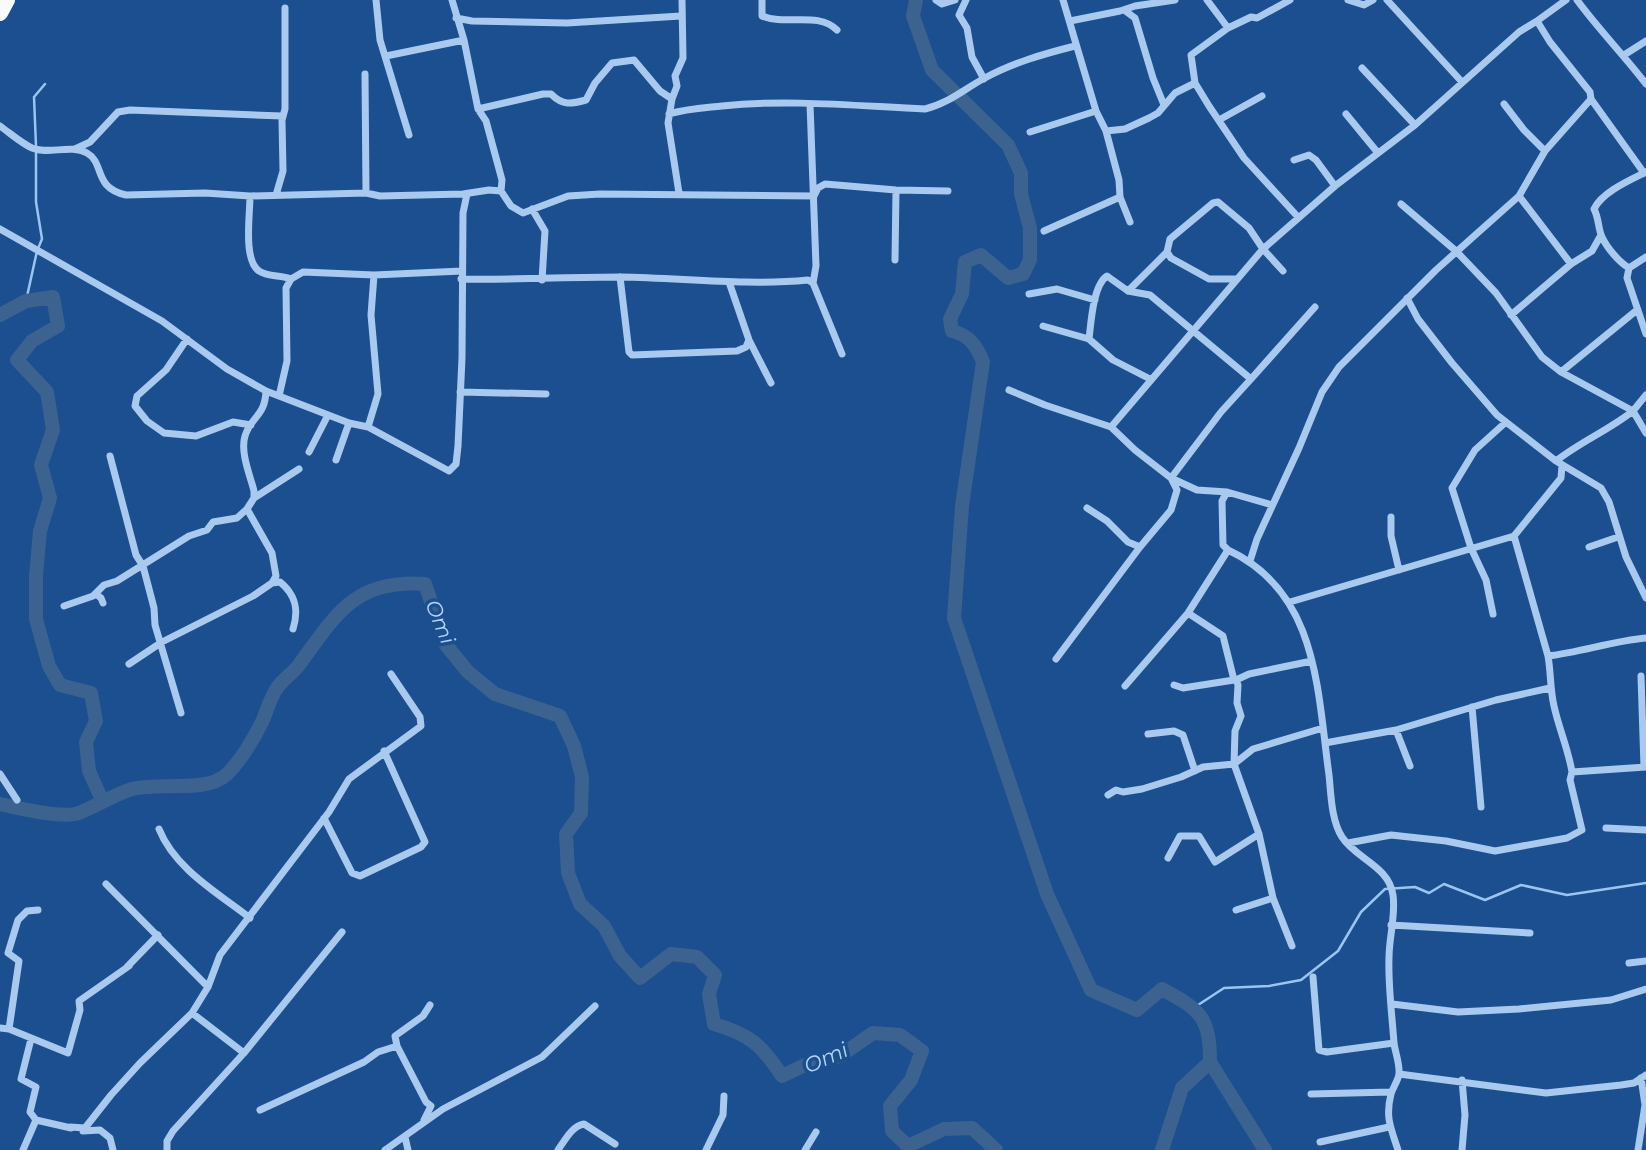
<svg xmlns="http://www.w3.org/2000/svg" width="1646" height="1150" font-family="Montserrat,sans-serif">
<style>
.lines{fill:none;stroke-linecap:round;stroke-linejoin:round}
.stream{stroke:#9cc4f0;stroke-width:2.5}
.river{stroke:#3c6290;stroke-width:14}
.minor{stroke:#a9c9ee;stroke-width:7}
.trunk{stroke:#f8faff;stroke-width:16}
.labels{text-anchor:middle;stroke-width:7;stroke-linejoin:round;paint-order:stroke}
.water-label{font-size:21px;font-style:italic;fill:#b5d3f5;stroke:#1b4f8f}
</style>
<rect width="100%" height="100%" fill="#1b4f8f"/>
<g class="lines">
<!-- stream -->
<path class="stream" d="M36,146L34,97L45,84
M26,301L37,251L42,239L36,202V153
M1195,1007L1224,988L1269,986L1301,980L1338,951L1361,912L1385,889L1415,887L1429,893L1444,884L1485,900L1521,885L1567,895L1646,883"/>
<!-- river -->
<path class="river" d="M916,0L913,16L932,70L1008,145L1021,173V194L1030,228V260L1023,274L1008,278L981,255L965,262L962,294L950,319L952,331C970,335 977,347 983,362L962,506L954,618L1047,894L1091,990L1137,1010L1162,989C1200,1010 1210,1016 1210,1062
M0,315L26,301L53,297L58,326L32,341L17,360L47,392L53,430L41,465L50,498L40,531L36,576V619L49,666L60,685L91,693L96,721L86,742L89,771L102,800
M0,804C18,808 63,819 79,813C97,806 113,795 132,789C159,782 206,793 226,775C240,762 253,740 262,722C267,711 270,698 277,688C283,679 293,673 299,665C336,614 355,579 425,584L446,645L468,672L495,694L560,716L574,746L582,777L581,813L566,834L568,873L580,904L604,926L620,956L640,978L671,954L697,957L715,975L709,994L714,1024C749,1034 762,1045 782,1076L807,1064L840,1056L873,1033L900,1035L922,1051L911,1080L890,1106L892,1131L908,1146L944,1129L972,1128L996,1150
M1162,1150L1182,1088L1210,1062L1265,1150"/>
<!-- minor -->
<path class="minor" d="M376,0L380,40L409,135
M452,0L464,40L478,109L486,121L502,180L501,191L511,206L523,213L568,196L600,194L814,196L818,188L825,184L896,190L948,191
M762,0V16C785,26 818,11 837,30
M936,0L942,4L955,0
M966,0L959,15L967,28L972,57L984,79
M1063,0L1096,111L1106,131L1119,180L1120,197L1130,222
M1207,0L1228,28L1191,55L1195,83L1209,106L1244,158L1298,217
M1348,0L1364,5L1373,0
M1387,0L1462,82
M1566,0L1537,21L1550,42L1590,92L1591,99L1644,173
M1577,0C1599,30 1624,55 1646,84
M1124,10L1135,18L1153,78L1164,105
M456,18L472,21L567,23L681,16
M1070,21L1120,11L1135,6L1175,0
M1228,28L1251,17L1257,18L1290,0
M1624,55L1646,41
M386,56L464,40
M1362,68L1415,125
M365,74L366,193
M810,104L816,266L813,283
M1504,104L1524,130L1545,151
M478,109L543,94H551C563,106 571,104 586,100L595,83L612,63L634,60L660,91L672,99
M669,114C686,109 704,108 722,106C789,99 857,106 925,109C947,104 963,90 983,79C1012,63 1043,54 1075,46
M1346,114L1378,153
M1219,120L1262,96
M0,126C10,133 21,143 32,148C49,155 70,144 87,153C105,163 93,188 126,195L205,193L250,196L366,193L380,196L463,194L489,190L501,191
M1106,131L1125,129L1149,118L1158,113L1175,93L1195,83
M1030,132L1096,111
M75,149L90,142L118,112L130,110L282,116
M1294,160L1309,155L1316,160L1335,186
M1646,172C1630,180 1602,192 1594,209C1599,218 1598,229 1602,237C1607,248 1619,262 1629,268L1627,278L1646,334
M679,193L668,123L672,99L677,86L675,76L683,58L682,0
M276,195L283,171L282,120L285,109V8
M250,196C250,215 243,260 259,271C267,277 281,275 291,279
M1519,196L1571,264
M1401,204L1456,251L1496,293L1542,357L1561,372L1633,411C1609,430 1580,442 1556,461L1601,488L1609,502L1626,557L1646,598
M532,209L545,231L542,280
M0,229L162,321L227,369L266,391L349,423L368,427L449,471L456,464L458,446L462,358L463,213L467,194H463
M1044,231L1120,197
M895,260L896,190
M1629,268L1646,257
M620,277L629,352L632,355L737,351L746,347L749,340L729,282
M461,279C515,280 568,277 621,277C684,278 746,286 808,280L813,283L842,354
M1237,279H1209L1171,258L1167,252L1170,239L1213,203L1218,202L1249,228L1263,249L1283,271
M1128,291L1167,252
M1029,294L1057,289L1095,300
M1407,298L1418,319L1452,363L1497,415L1556,461
M1511,315L1571,264L1592,251L1601,235
M1043,326L1089,339
M187,339L166,370L137,396L135,406L147,421L164,433L196,436L233,422L251,425
M749,340L771,383
M1561,372L1637,310
M1150,379L1113,360L1089,339C1091,323 1093,285 1107,276L1128,291L1150,295L1251,379L1221,412L1171,478L1197,490L1227,492L1222,501L1223,545L1228,550
M1251,379L1315,307
M1009,390L1045,405L1111,427L1135,450L1171,478L1177,490L1171,510L1140,547L1056,659
M266,391C265,417 251,416 245,436C240,452 250,475 254,491V498L247,509L272,553L276,576L272,583L280,582C296,595 299,610 293,629
M460,392L546,394
M1646,395L1633,411L1646,433
M279,396L287,361L286,288L291,279L303,272L374,275L462,271
M368,427L378,394L371,315L374,275
M1111,427L1263,249L1335,186L1415,125L1519,32L1537,21
M309,452L328,415
M110,456L136,555L143,566L154,608L155,625L181,713
M336,460L349,423
M1227,492L1272,505
M254,498L299,469
M1087,508L1107,521L1128,542L1140,547
M1391,517V536L1399,570
M1514,536L1561,478L1562,465
M1589,547L1618,537
M1250,561L1257,539L1299,448L1322,392L1339,367L1436,270L1519,196L1545,151L1591,99
M96,594L101,598L103,603
M1290,602L1514,536L1548,656
M64,606L93,596L104,585L117,581L189,536L207,530L213,522L237,518L247,509
M1493,614L1486,580L1471,548L1452,488L1475,450L1506,422
M129,664L162,642L253,596L272,583
M1641,676L1644,767
M1174,685L1183,688L1234,680L1223,636L1188,613
M1125,686L1188,613L1228,550C1318,592 1317,688 1329,775C1331,793 1331,820 1342,837C1356,859 1389,866 1393,895C1396,915 1389,937 1389,958C1388,985 1392,1015 1394,1043C1395,1052 1400,1064 1399,1074C1398,1081 1393,1087 1391,1094C1385,1118 1391,1128 1398,1150
M1472,707L1481,807
M1396,730L1410,766
M1148,734L1174,731L1183,735L1195,771
M1325,743L1396,730L1496,700L1550,688
M1572,772C1568,748 1559,729 1554,706C1550,689 1551,673 1548,656C1581,652 1613,641 1646,638
M0,774L17,800
M1108,795L1116,790L1123,792L1142,789L1181,777L1203,767L1234,764L1253,749L1323,728
M324,818L352,873L360,876L421,847L425,842L384,751
M1606,828L1646,830
M159,829C175,869 218,893 250,918
M1348,843L1391,835L1446,841L1495,851L1567,838L1582,830L1570,780L1572,772L1646,767
M1168,858L1180,836H1199L1215,862L1259,834
M106,884L208,987
M1236,910L1273,898
M1391,925L1530,933
M1292,946L1273,898L1259,834L1234,764L1235,731L1241,716L1237,703L1238,685L1236,680L1249,674L1312,661
M1629,963L1646,961
M127,967L158,935
M1313,977L1319,1050L1327,1052L1394,1043
M1392,1004L1458,1012L1519,1009L1611,1000L1646,989
M192,1013L244,1053
M0,1028L9,1029L68,1053L80,1010L79,1001L129,966
M9,1029L19,961L8,953L18,920L27,911L38,910
M31,1039L21,1079L36,1087L30,1112L36,1120
M397,1046L426,1102L431,1106L424,1120
M1399,1074L1546,1093L1621,1085L1634,1083L1646,1075
M1311,1094L1391,1092
M260,1110L364,1062L378,1052L397,1046L395,1036L423,1016L430,1005
M70,1127L85,1128L111,1095L140,1063L192,1013L208,987L220,955L329,812L349,779L421,726L420,717L391,674
M83,1131L100,1130L110,1138L113,1150
M405,1137L408,1150
M1320,1142L1389,1127
M23,1150L36,1120L71,1128
M167,1150V1141L173,1131L244,1053L342,932
M385,1150L443,1109L542,1057L595,1006
M558,1150C565,1140 572,1126 584,1124L615,1144
M706,1150L723,1115L724,1096
M805,1150L816,1132
M1462,1150L1465,1115L1462,1080
M1638,1150L1645,1105L1641,1078"/>
<!-- trunk -->
<path class="trunk" d="M0,13L7,0"/>
</g>
<g class="labels">
<!-- water labels -->
<g class="water-label">
<text transform="translate(440 622) rotate(68)" y="7">Omi</text>
<text transform="translate(826 1058) rotate(-24)" y="7">Omi</text>
</g>
</g>
</svg>
